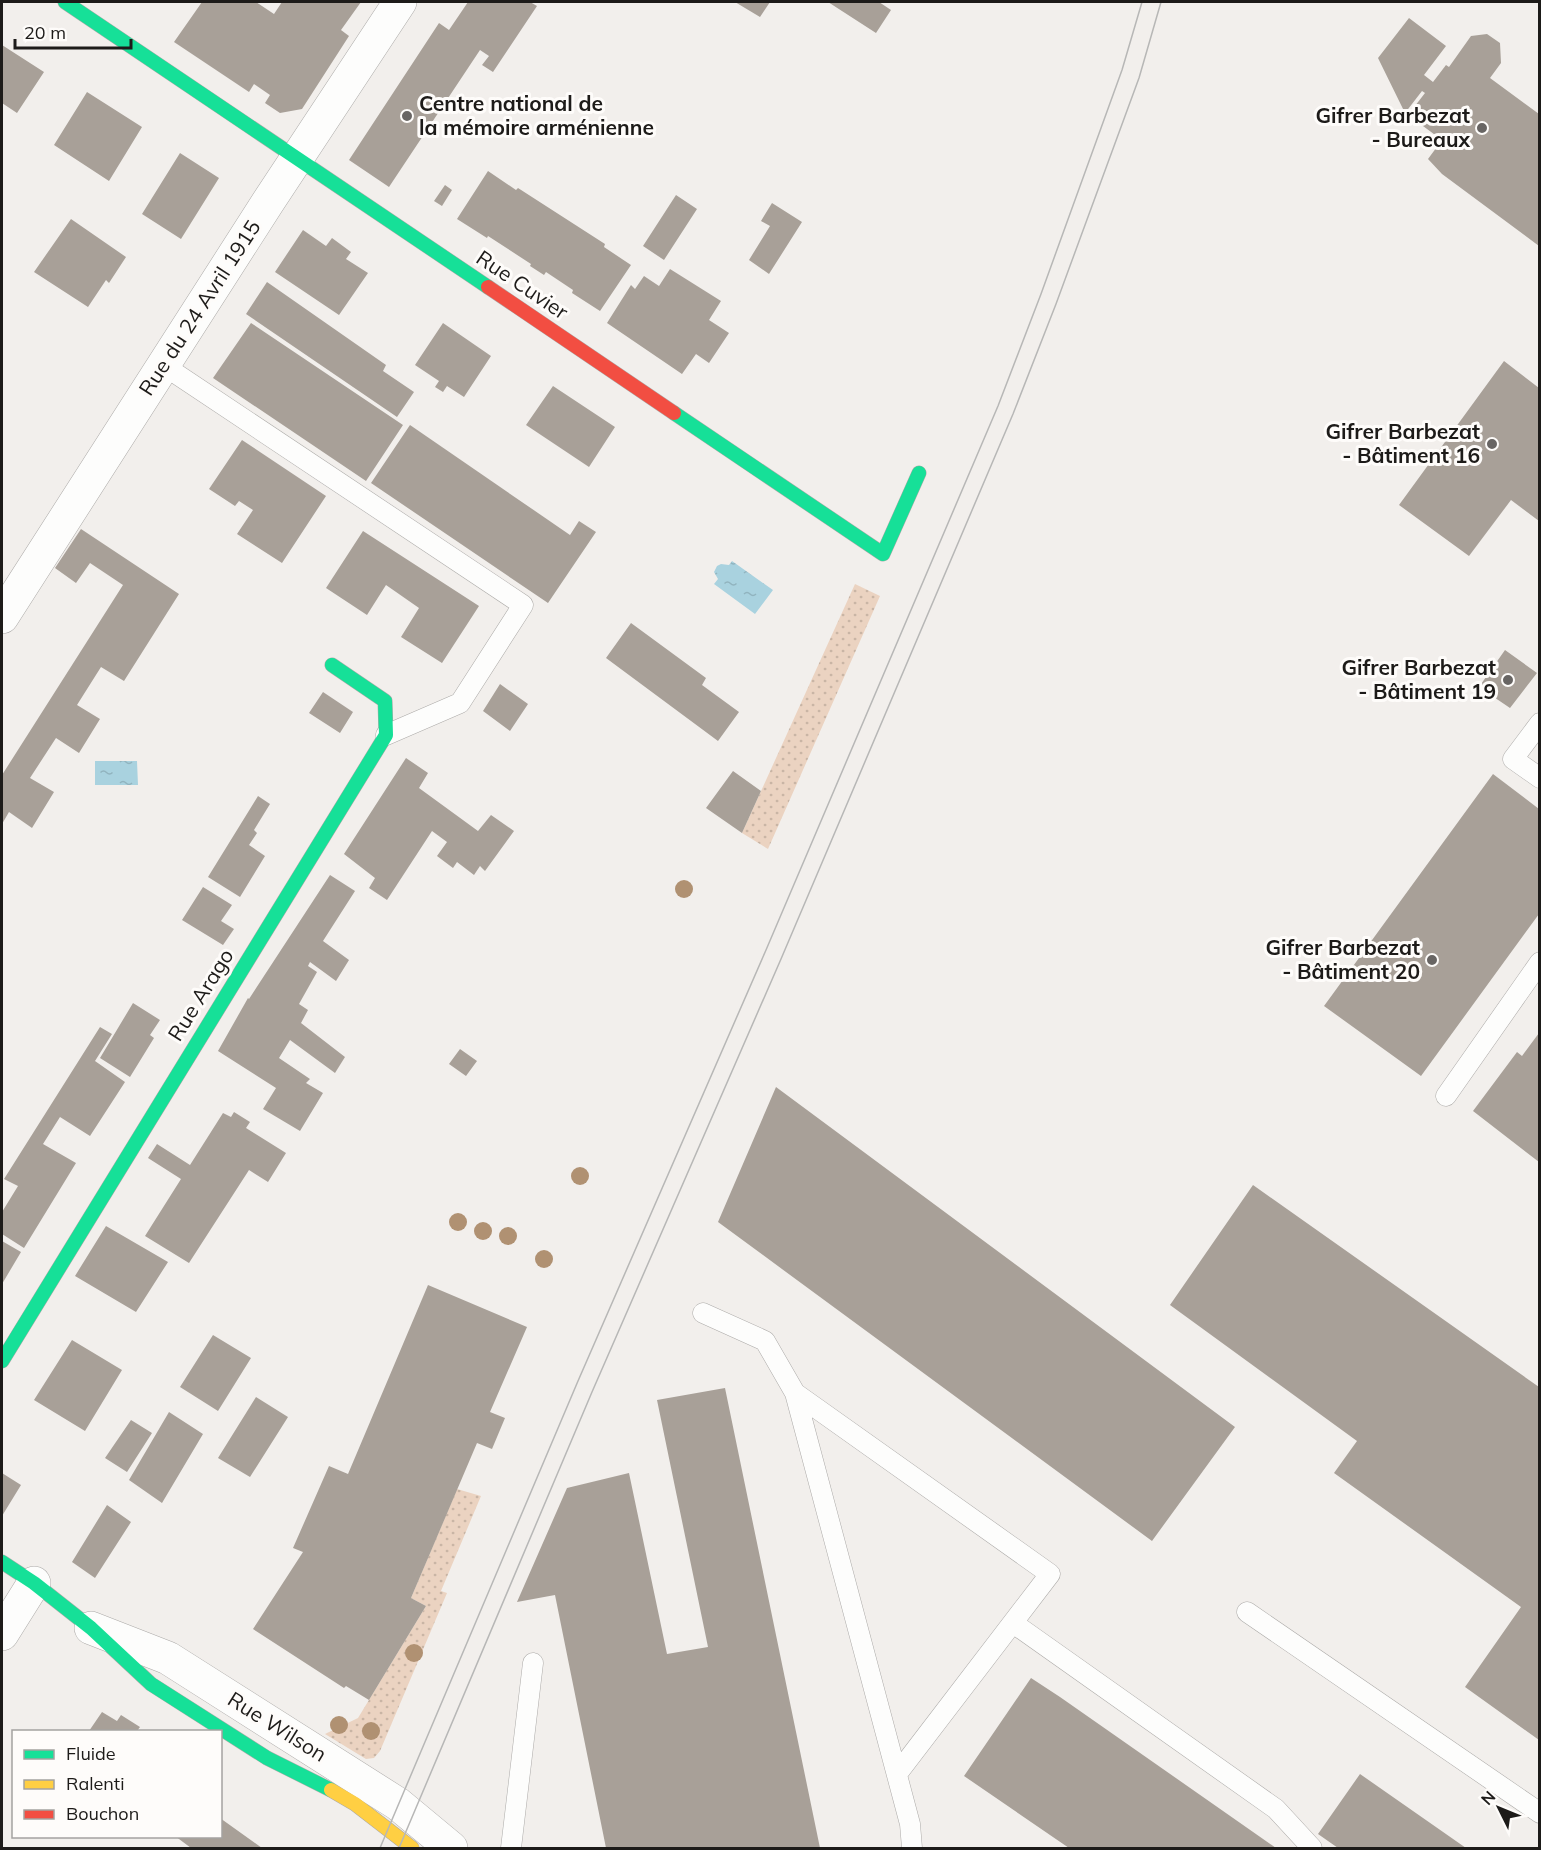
<svg xmlns="http://www.w3.org/2000/svg" width="1541" height="1850" font-family="Mulish,sans-serif">
<style>
.grass{fill:url(#grass-dots)}
.water{fill:url(#water-ripples)}
.building{fill:#a8a098}
.lines{fill:none;stroke-linecap:round;stroke-linejoin:round}
.lane-casing{stroke:#acaaa8;stroke-width:21}
.street-casing{stroke:#acaaa8;stroke-width:34}
.fast-casing{stroke:#acaaa8;stroke-width:15}
.slow-casing{stroke:#acaaa8;stroke-width:15}
.jam-casing{stroke:#acaaa8;stroke-width:15}
.lane{stroke:#fdfdfc;stroke-width:20}
.street{stroke:#fdfdfc;stroke-width:33}
.fast{stroke:#16e098;stroke-width:14}
.slow{stroke:#ffcf43;stroke-width:14}
.jam{stroke:#f24e42;stroke-width:14}
.tram{stroke:#b7b7b6;stroke-width:1.5}
.tree{fill:#b09172}
.poi-dot{fill:#686563;stroke:#fefcfa;stroke-width:2}
.labels{text-anchor:middle;stroke-width:6;stroke-linejoin:round;paint-order:stroke}
.poi-label{font-size:21px;font-weight:bold;fill:#1d1b19;stroke:#fefcfa;text-anchor:end}
.street-label{font-size:21px;fill:#1d1b19;stroke:#fefcfa}
</style>
<defs>
<pattern id="grass-dots" width="8" height="8" patternUnits="userSpaceOnUse" patternTransform="scale(1.5)"><rect width="8" height="8" fill="#ebd3c1"/><path d="M2 2h.1M6 6h.1" fill="none" stroke="#c9b5a5" stroke-width="1.8" stroke-linecap="round"/></pattern>
<pattern id="water-ripples" width="26" height="14" patternUnits="userSpaceOnUse" patternTransform="scale(1.5)"><rect width="26" height="14" fill="#a9d2df"/><path d="M2 4q2-2 4 0t4 0M15 11q2-2 4 0t4 0" fill="none" stroke="#91b4bf"/></pattern>
</defs>
<rect width="100%" height="100%" fill="#f2efec"/>
<!-- grass -->
<path class="grass" d="M855,584L880,596L768,849L742,833Z
M457,1489L481,1496L441,1591L447,1593L380,1751L374,1758L366,1759L325,1734L358,1718L426,1606L411,1598Z"/>
<!-- water -->
<path class="water" d="M732,561L773,590L755,614L714,584L718,579L714,572L717,566L721,564L729,565Z
M137,761L138,785H95V761Z"/>
<!-- building -->
<path class="building" d="M202,2H256L274,14L282,2H361L341,30L349,36L302,109L280,113L265,103L270,95L254,84L249,92L174,42Z
M468,2H530L537,6L493,72L482,65L489,56L480,50L389,187L349,160L439,23L449,30Z
M735,2H770L760,17Z
M828,2H879L891,10L876,33Z
M1409,18L1446,46L1424,75L1433,82L1446,65L1449,67L1471,36L1487,34L1500,43L1501,63L1490,78L1539,114V246L1442,174L1428,159L1442,140L1408,115L1425,93L1422,91L1405,113L1378,58Z
M2,45L44,72L17,113L2,103Z
M87,92L142,127L109,181L54,145Z
M180,153L219,178L181,239L142,214Z
M488,171L516,190L518,188L605,244L604,247L631,265L600,311L572,293L573,290L546,272L544,275L530,266L531,264L488,236L487,238L457,219Z
M445,185L452,190L442,206L434,201Z
M676,195L697,209L664,260L643,246Z
M772,203L802,222L769,274L749,260L770,226L761,221Z
M71,219L126,257L109,283L106,280L88,307L34,272Z
M303,230L326,246L332,238L351,252L346,259L368,273L339,315L275,272Z
M670,269L721,301L709,320L729,333L709,363L696,354L682,374L607,323L631,285L635,289L644,276L659,286Z
M267,282L386,365L383,371L414,392L397,417L246,314Z
M251,323L403,425L366,481L213,378Z
M443,323L491,356L464,397L447,386L443,392L435,387L439,381L415,365Z
M1504,361L1539,388V521L1511,500L1469,556L1399,505Z
M553,386L615,427L589,467L526,425Z
M410,425L570,535L579,521L596,532L548,603L371,483Z
M242,440L326,496L282,563L237,534L253,510L239,501L235,506L209,489Z
M81,529L179,594L124,681L101,667L77,705L100,719L79,753L56,738L30,778L54,792L32,828L9,812L2,824V775L123,585L90,563L76,583L55,568Z
M363,531L479,606L442,663L401,637L419,608L386,585L367,615L326,588Z
M631,623L706,678L702,685L739,712L718,741L606,658Z
M1505,650L1537,673L1510,708L1479,687Z
M500,684L528,704L510,731L483,711Z
M323,692L353,712L340,733L309,713Z
M406,758L428,773L419,788L478,831L491,815L514,831L485,871L480,866L474,875L457,862L453,868L437,856L447,842L432,831L387,900L369,888L375,878L344,854Z
M733,771L761,791L742,833L706,808Z
M1493,774L1539,809V914L1421,1076L1324,1006Z
M258,796L270,804L254,830L257,833L249,845L265,856L240,897L208,877Z
M330,875L355,891L323,941L349,960L336,981L310,962L308,966L317,972L299,1004L308,1010L301,1023L345,1057L335,1073L290,1040L279,1058L310,1079L306,1083L323,1093L300,1131L263,1109L276,1088L218,1051L248,998L249,999Z
M203,887L232,905L221,921L234,929L223,945L182,920Z
M133,1003L160,1020L150,1035L154,1038L130,1077L100,1058Z
M100,1027L112,1034L95,1061L125,1082L90,1136L60,1117L43,1144L76,1163L24,1248L2,1234V1212L18,1186L4,1179Z
M1539,1033V1162L1473,1111L1517,1052L1522,1056Z
M460,1049L477,1061L466,1076L449,1064Z
M776,1087L1235,1427L1152,1541L718,1222Z
M234,1112L250,1122L246,1128L286,1153L268,1182L249,1170L189,1263L145,1236L181,1179L148,1158L157,1144L190,1165L223,1113L231,1117Z
M1253,1185L1539,1387V1740L1465,1687L1521,1607L1334,1473L1357,1441L1170,1305Z
M106,1226L168,1262L136,1312L75,1276Z
M2,1241L21,1252L2,1284Z
M428,1285L527,1327L490,1412L505,1418L492,1449L477,1443L411,1598L426,1606L369,1700L346,1686L344,1688L253,1629L303,1552L293,1548L329,1466L348,1474Z
M213,1335L251,1358L218,1411L180,1387Z
M72,1340L122,1370L85,1431L34,1400Z
M725,1388L820,1848H606L555,1595L517,1602L567,1488L629,1473L667,1654L708,1647L657,1400Z
M256,1397L288,1417L250,1477L218,1458Z
M169,1412L203,1434L162,1503L129,1480Z
M131,1420L152,1433L127,1472L105,1458Z
M2,1473L21,1485L2,1516Z
M107,1505L131,1522L95,1578L72,1562Z
M1031,1678L1060,1697L1276,1848H1069L964,1776Z
M102,1712L117,1721L121,1715L140,1727L137,1731H89Z
M1360,1774L1466,1848H1338L1318,1834Z
M220,1818L262,1848H191L175,1836H220Z"/>
<g class="lines">
<!-- lane casing -->
<g class="lane-casing">
<path id="lane" d="M163,365L523,605L460,703L386,735
M1540,723L1513,759L1540,778
M1446,1096L1540,962
M703,1313L765,1341L795,1393
M1247,1612L1540,1813
M1013,1623L1276,1809L1312,1848
M897,1774L1050,1574L795,1393L910,1824L912,1848
M511,1848L533,1663"/>
</g>
<!-- street casing -->
<g class="street-casing">
<path id="street" d="M2,617L268,202L400,2
M91,1628L168,1658L398,1804L451,1848
M2,1634L34,1583"/>
</g>
<!-- fast casing -->
<g class="fast-casing">
<path id="fast" d="M65,2L488,287
M674,413L883,554L919,473
M2,1361L386,735L385,701L332,665
M2,1562L34,1583L91,1628L151,1684L267,1758L331,1790"/>
</g>
<!-- slow casing -->
<g class="slow-casing">
<path id="slow" d="M331,1790L355,1804L412,1848"/>
</g>
<!-- jam casing -->
<g class="jam-casing">
<path id="jam" d="M488,287L674,413"/>
</g>
<!-- lane -->
<use href="#lane" class="lane"/>
<!-- street -->
<use href="#street" class="street"/>
<!-- fast -->
<use href="#fast" class="fast"/>
<!-- slow -->
<use href="#slow" class="slow"/>
<!-- jam -->
<use href="#jam" class="jam"/>
<!-- tram -->
<path class="tram" d="M380,1848L578,1381L766,950L998,406L1041,294L1122,70L1142,2
M399,1848L592,1392L781,959L1013,414L1056,304L1139,78L1161,2"/>
</g>
<!-- trees -->
<g class="tree">
<circle cx="684" cy="889" r="9"/>
<circle cx="580" cy="1176" r="9"/>
<circle cx="458" cy="1222" r="9"/>
<circle cx="483" cy="1231" r="9"/>
<circle cx="508" cy="1236" r="9"/>
<circle cx="544" cy="1259" r="9"/>
<circle cx="414" cy="1653" r="9"/>
<circle cx="339" cy="1725" r="9"/>
<circle cx="371" cy="1731" r="9"/>
</g>
<!-- markers -->
<g class="poi-dot">
<circle cx="407" cy="116" r="6"/>
<circle cx="1482" cy="128" r="6"/>
<circle cx="1492" cy="444" r="6"/>
<circle cx="1508" cy="680" r="6"/>
<circle cx="1432" cy="960" r="6"/>
</g>
<g class="labels">
<!-- poi labels -->
<g class="poi-label">
<text x="419" y="111" text-anchor="start">Centre national de<tspan x="419" dy="24">la mémoire arménienne</tspan></text>
<text x="1470" y="123">Gifrer Barbezat<tspan x="1470" dy="24">- Bureaux</tspan></text>
<text x="1480" y="439">Gifrer Barbezat<tspan x="1480" dy="24">- Bâtiment 16</tspan></text>
<text x="1496" y="675">Gifrer Barbezat<tspan x="1496" dy="24">- Bâtiment 19</tspan></text>
<text x="1420" y="955">Gifrer Barbezat<tspan x="1420" dy="24">- Bâtiment 20</tspan></text>
</g>
<!-- street labels -->
<g class="street-label">
<text transform="translate(522 285) rotate(34)" y="7">Rue Cuvier</text>
<text transform="translate(200 308) rotate(-57)" y="7">Rue du 24 Avril 1915</text>
<text transform="translate(201 995) rotate(-58)" y="7">Rue Arago</text>
<text transform="translate(277 1727) rotate(32)" y="7">Rue Wilson</text>
</g>
</g>
<!-- border -->
<rect width="1541" height="1850" fill="none" stroke="#1d1b19" stroke-width="6"/>
<!-- legend -->
<rect x="12" y="1730" width="210" height="108" fill="#fefcfa" stroke="#a4a2a0" stroke-width="1.5"/>
<rect x="24" y="1750" width="30" height="9" fill="#16e098" stroke="#a4a2a0" stroke-width="1.5"/>
<text x="66" y="1760" font-size="18" fill="#1d1b19">Fluide</text>
<rect x="24" y="1780" width="30" height="9" fill="#ffcf43" stroke="#a4a2a0" stroke-width="1.5"/>
<text x="66" y="1790" font-size="18" fill="#1d1b19">Ralenti</text>
<rect x="24" y="1810" width="30" height="9" fill="#f24e42" stroke="#a4a2a0" stroke-width="1.5"/>
<text x="66" y="1820" font-size="18" fill="#1d1b19">Bouchon</text>
<!-- north arrow -->
<g transform="translate(1499 1808) rotate(313)" stroke="#fefcfa" stroke-width="4.5" paint-order="stroke">
<path d="M0-4.5L10 22L0 15L-10 22Z" fill="#1d1b19"/>
<text y="-9" font-size="16" font-weight="bold" text-anchor="middle" fill="#1d1b19">N</text>
</g>
<!-- scale -->
<path d="M15 39v9h116v-9" fill="none" stroke="#1d1b19" stroke-width="3"/>
<text x="24" y="39" font-size="18" fill="#1d1b19" stroke="#fefcfa" stroke-width="4.5" paint-order="stroke">20 m</text>
</svg>
